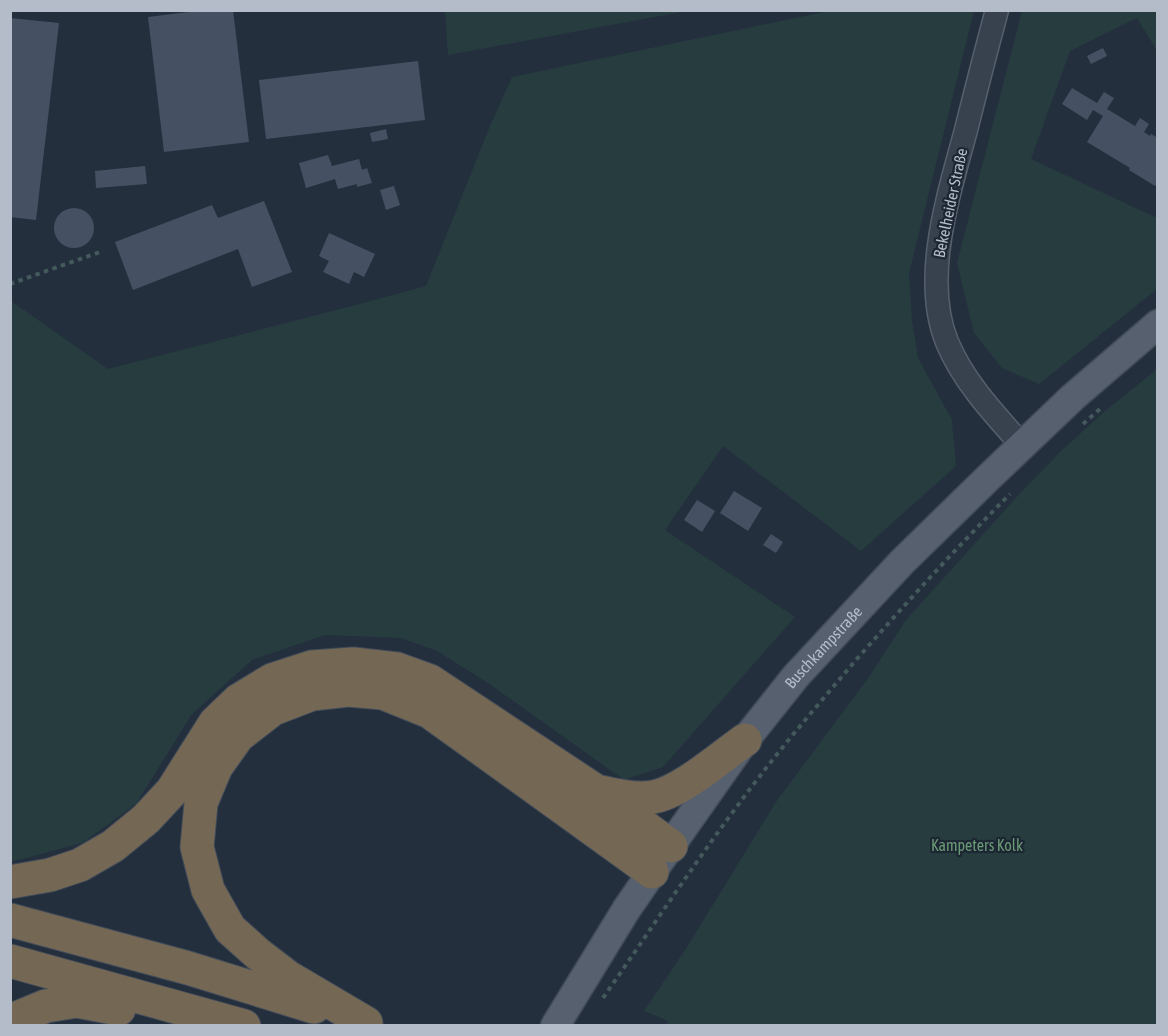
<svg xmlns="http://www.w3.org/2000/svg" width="1168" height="1036" font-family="'Asap Condensed',sans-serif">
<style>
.green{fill:#263c3f}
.building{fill:#455162}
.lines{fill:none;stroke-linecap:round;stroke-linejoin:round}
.minor-casing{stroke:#565f6c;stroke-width:25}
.major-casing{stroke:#414a57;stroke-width:31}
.highway-casing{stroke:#434c59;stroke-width:35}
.path{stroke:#44595c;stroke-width:4;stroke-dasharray:4.5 4.5;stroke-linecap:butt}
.minor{stroke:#38414e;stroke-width:22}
.major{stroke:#56606e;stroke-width:28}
.highway{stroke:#746855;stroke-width:33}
.labels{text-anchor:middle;stroke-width:4.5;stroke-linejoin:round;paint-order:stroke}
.street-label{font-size:16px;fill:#b4bcc9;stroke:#1d2633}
.park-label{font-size:16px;fill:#6b9a76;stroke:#1d2633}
</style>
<rect width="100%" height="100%" fill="#242f3e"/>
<!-- green -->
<path class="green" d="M834,10L974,11L909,273L912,320L918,358L952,420L956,466L861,551L723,446L665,530L795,617L663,767L624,780L488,683L437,651L401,638L325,635L252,660L192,714L136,804L82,843L11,862V301L108,369L367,302L426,286L490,126L512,77Z
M445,11V10L687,11L448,55Z
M1022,11H1158L1157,51L1137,18L1070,51L1031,159L1157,218V289L1039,384L1002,368L974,333L957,263Z
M1157,369V1025L666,1026L668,1021L644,1011L687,947L776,802L869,677L906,620L1022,491L1062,450L1104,412Z"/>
<!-- building -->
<path class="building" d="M205,10H233L249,142L164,152L148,17Z
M10,18L59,23L36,220L10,217Z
M1103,48L1107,56L1091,64L1087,56Z
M418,61L425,120L266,139L259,80Z
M1072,88L1097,103L1104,92L1114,98L1107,109L1135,126L1140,118L1149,124L1144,132L1150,136L1151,134L1158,138V182L1155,186L1129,170L1130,168L1087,142L1103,116L1093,110L1087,120L1062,104Z
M386,129L388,139L372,142L370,133Z
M328,155L332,166L359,159L362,170L367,168L372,183L357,187V184L338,189L335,179L306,188L299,163Z
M145,166L147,184L96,188L95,171Z
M394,186L400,205L386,210L380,190Z
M264,201L292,272L252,287L238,249L133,290L115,242L212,205L218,218Z
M54 228a20 20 0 1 1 40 0a20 20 0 1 1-40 0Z
M329,233L375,254L364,277L354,272L349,284L323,272L329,261L319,256Z
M734,491L762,508L748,531L720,513Z
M697,500L715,511L702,532L684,520Z
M771,534L783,542L776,553L763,545Z"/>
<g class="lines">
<!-- minor casing -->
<g class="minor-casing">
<path id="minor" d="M997,10C986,51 976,90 966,130C949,194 921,278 947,342C963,381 994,414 1022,445"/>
</g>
<!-- major casing -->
<g class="major-casing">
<g id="major">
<path id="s1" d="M555,1026L626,910L652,872L745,740L796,676L902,562L989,477L1073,397L1158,324"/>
</g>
</g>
<!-- highway casing -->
<g class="highway-casing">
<path id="highway" d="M601,792C617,796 636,800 653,797C680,793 722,756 745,740
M10,882L50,875L80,865L113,846L146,819L172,791L215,723L239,700L272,680L312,667L353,664L397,669L430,681L596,791L671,846
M10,920L188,968L314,1007
M10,961L244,1026
M10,1021L46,1006L77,1001L119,1009
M366,1023L288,977L258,954L230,929L208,890L197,847L201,803L216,767L238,736L273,709L312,694L348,690L383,693L430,712L652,872"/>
</g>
<!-- path -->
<path class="path" d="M10,284L103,251
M1083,424L1100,409
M603,998C649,932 693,865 741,801C777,752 817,706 856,660C906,603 957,547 1010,494"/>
<!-- minor -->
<use href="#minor" class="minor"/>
<!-- major -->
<use href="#major" class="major"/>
<!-- highway -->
<use href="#highway" class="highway"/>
</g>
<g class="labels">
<!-- street labels -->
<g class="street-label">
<text transform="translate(950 203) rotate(-78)" y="6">Bekelheider Straße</text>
<text dy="6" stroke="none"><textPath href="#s1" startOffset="465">Buschkampstraße</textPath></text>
</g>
<!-- park labels -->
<g class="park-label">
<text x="977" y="851">Kampeters Kolk</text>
</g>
</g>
<!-- border -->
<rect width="1168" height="1036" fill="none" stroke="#b4bcc9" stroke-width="24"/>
</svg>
